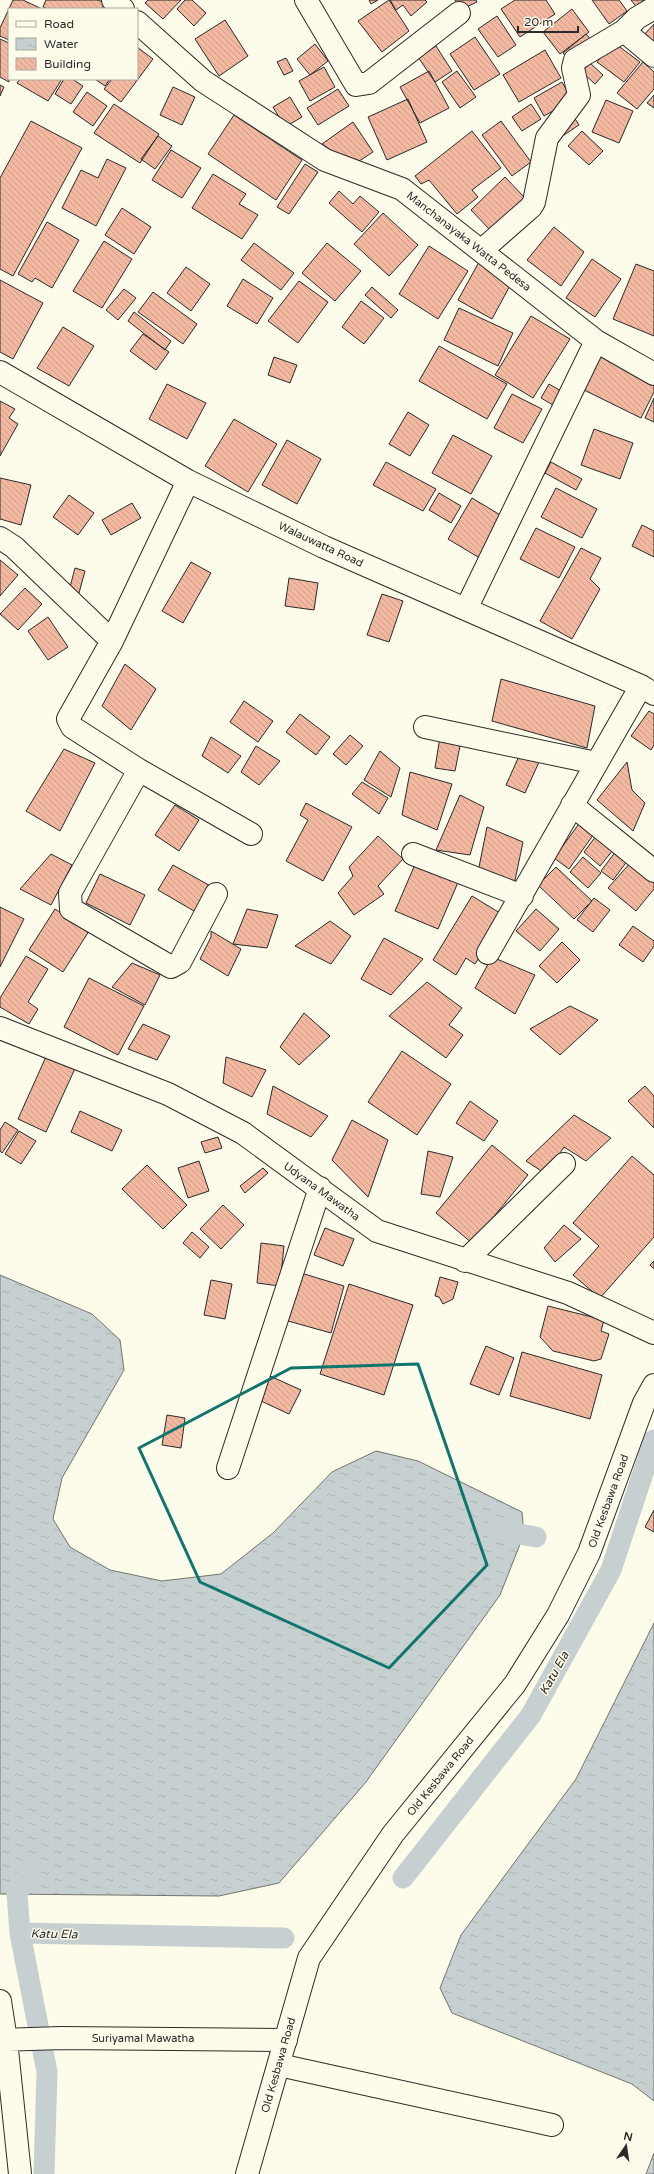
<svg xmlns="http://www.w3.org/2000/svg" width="654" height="2174" font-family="'Varela Round',sans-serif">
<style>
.water{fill:url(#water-ripples);stroke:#74746e}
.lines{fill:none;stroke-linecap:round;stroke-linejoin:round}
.canal{stroke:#c7d0d0;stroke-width:21}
.building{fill:url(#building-back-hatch);stroke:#2b2b2b}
.minor-casing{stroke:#2b2b2b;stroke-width:24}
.major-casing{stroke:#2b2b2b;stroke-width:24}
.minor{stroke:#fdfbea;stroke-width:22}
.major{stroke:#fdfbea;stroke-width:22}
.marked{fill:none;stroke:#0f766e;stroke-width:3;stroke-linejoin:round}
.labels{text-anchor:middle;stroke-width:3;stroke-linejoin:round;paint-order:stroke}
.street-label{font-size:11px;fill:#2b2b2b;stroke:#fdfbea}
.water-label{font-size:12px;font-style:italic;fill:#2b2b2b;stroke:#fdfbea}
</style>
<defs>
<pattern id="water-ripples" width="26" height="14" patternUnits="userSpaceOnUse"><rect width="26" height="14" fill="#c7d0d0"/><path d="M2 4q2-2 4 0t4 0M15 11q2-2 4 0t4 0" fill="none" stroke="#abb3b3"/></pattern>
<pattern id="building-back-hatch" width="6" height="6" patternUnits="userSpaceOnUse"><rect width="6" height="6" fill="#f2b8a0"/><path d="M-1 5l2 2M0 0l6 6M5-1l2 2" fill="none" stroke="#d09e8a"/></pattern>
</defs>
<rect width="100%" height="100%" fill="#fdfbea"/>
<!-- water -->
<path class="water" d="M0,1275L92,1314L120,1340L124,1370L62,1478L53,1519L70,1547L110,1570L162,1581L221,1574L273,1533L332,1472L376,1451L418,1461L522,1512L524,1534L500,1595L366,1782L279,1883L219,1896L0,1894Z
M654,1623V2101L632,2084L452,2013L440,1988L461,1935L576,1779Z
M654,2153V2174H646Z"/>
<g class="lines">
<!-- canal -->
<path class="canal" d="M496,1530L536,1537
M403,1878L531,1715L611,1570L654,1440
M20,1933L17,1894L31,1870
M44,2174L47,2072L20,1933L284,1938"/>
</g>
<!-- building -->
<path class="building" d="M13,0H23L42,9H9V40L0,36V28Z
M46,0H98L105,3L102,9H48L43,7Z
M148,0H181L163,19L145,3Z
M185,0H192L206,13L194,26L177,9Z
M369,0H378L371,4Z
M389,0L409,31L382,52L358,21Z
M390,0H425L427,2L411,16L403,5L396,10Z
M455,0H476L477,2L460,10Z
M515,0H546L555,14L520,37L501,9Z
M592,0H619L627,11L609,24Z
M631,0H654L643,15Z
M572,9L589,32L560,54L543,32Z
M497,16L516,45L498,57L478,29Z
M225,20L248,56L219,76L195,39Z
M654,24V46L643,36Z
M586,34L594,43L571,62L563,53Z
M475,37L500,74L474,90L450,54Z
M0,39L9,43V82L0,77Z
M613,42L640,62L624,82L597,62Z
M315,44L328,61L310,75L297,59Z
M436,46L452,71L435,82L418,57Z
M137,47L153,59L121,102L104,89L112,79H137Z
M545,50L561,78L519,102L503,75Z
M286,58L293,71L284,75L277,62Z
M643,62L654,72V89L637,109L617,93Z
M590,63L603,75L595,84L582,72Z
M324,67L335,87L310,101L299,81Z
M429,71L449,108L420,123L400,87Z
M457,71L476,97L460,108L442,82Z
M20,79H62L48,101L17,83Z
M64,79H72L83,86L71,104L55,94Z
M95,79H110L105,86Z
M562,82L572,100L544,116L534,98Z
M0,85L4,87L0,96Z
M173,87L195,97L182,125L160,115Z
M338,89L349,106L318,125L307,108Z
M87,92L107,106L93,126L73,112Z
M654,95V108L647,103Z
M290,97L302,117L285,127L273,107Z
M408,99L427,142L387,160L368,117Z
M606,100L633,111L619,143L592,132Z
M114,104L159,134L140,163L94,133Z
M531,104L541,119L522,131L512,117Z
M572,114L579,125L555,141Z
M234,115L302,160L276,200L208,154Z
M31,121L82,148L13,276L0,269V178Z
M501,121L531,162L512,176L482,135Z
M353,122L373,152L353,165L322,144Z
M472,131L501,168L472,190L478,197L457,214L429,180L421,184L415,176Z
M582,131L603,151L589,165L568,146Z
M158,136L172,146L155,169L141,159Z
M171,150L201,168L182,198L152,180Z
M107,159L126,168L96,226L62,208L81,170L98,178Z
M305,164L318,172L289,214L277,207Z
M213,174L246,194L239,204L258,215L242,239L192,208Z
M505,177L525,198L491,231L471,210Z
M339,191L353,204L360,196L379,212L362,232L329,203Z
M122,208L151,227L134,254L105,235Z
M383,213L418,245L389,276L354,244Z
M47,222L79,240L52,288L35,278L32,282L18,274Z
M554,227L584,252L561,286L527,260Z
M104,241L132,259L102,308L73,291Z
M254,243L294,273L281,290L241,260Z
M327,243L361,271L335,301L302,273Z
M429,246L468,271L438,319L399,294Z
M592,259L621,279L595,317L566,298Z
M479,262L513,280L492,319L458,300Z
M636,264L654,271V336L613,319Z
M186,267L210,284L191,311L167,293Z
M243,279L273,298L257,324L227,306Z
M0,280L43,303L13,359L0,352Z
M299,281L328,302L298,343L268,321Z
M372,287L398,310L391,318L365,295Z
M124,289L136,298L118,320L106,310Z
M153,292L197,324L183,344L138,312Z
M361,301L384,318L364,344L342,327Z
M459,308L513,333L498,366L444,340Z
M134,312L171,341L165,350L128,321Z
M531,316L570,339L533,398L495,375Z
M63,327L94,346L69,386L37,368Z
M143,334L169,352L156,370L130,351Z
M439,346L507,384L487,419L419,381Z
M597,354L654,383V392L641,418L580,388Z
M274,357L297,365L290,383L268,375Z
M167,384L206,403L187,439L149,419Z
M549,384L561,391L553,405L541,398Z
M512,394L542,409L523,443L494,428Z
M654,398V422L645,418Z
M0,401L15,409L9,418L18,424L0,456Z
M408,412L429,425L410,456L389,444Z
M234,419L277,444L248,492L205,466Z
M594,429L633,443L620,479L581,465Z
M453,435L492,456L471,494L432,473Z
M287,440L321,459L297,504L262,485Z
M386,462L436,489L423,511L373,485Z
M551,462L582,479L576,490L545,473Z
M0,478L31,485L21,525L0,519Z
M556,488L597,509L582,538L541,517Z
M439,493L461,506L451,523L429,510Z
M69,495L94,513L78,535L53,517Z
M472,498L507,519L483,560L448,539Z
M132,503L141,518L111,535L102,520Z
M642,525L654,531V557L632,546Z
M536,528L575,547L559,578L520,559Z
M581,548L601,558L590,579L600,589L572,639L540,621Z
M0,560L18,575L0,596Z
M191,562L211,573L183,623L162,611Z
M75,568L85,571L79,593L69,591Z
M289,578L318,583L314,610L285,606Z
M25,588L42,604L18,630L0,614Z
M382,594L403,601L389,642L367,635Z
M48,617L68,647L48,660L28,631Z
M125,664L156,689L131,730L102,706Z
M501,679L595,706L587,748L492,721Z
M244,701L273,721L258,742L230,722Z
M649,711L654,714V745L651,750L631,736Z
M300,714L330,737L316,755L286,732Z
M350,735L363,746L346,765L333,754Z
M211,737L241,756L228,773L202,756Z
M440,737L461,741L455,771L435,768Z
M256,746L280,761L259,785L241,772Z
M64,749L95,763L60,831L26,811Z
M380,751L400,768L391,797L364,780Z
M520,754L539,762L525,793L506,785Z
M627,762L632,790L645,803L633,831L597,800Z
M410,772L452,784L437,830L402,815Z
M362,782L388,798L379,814L352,794Z
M460,795L484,807L470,855L436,850Z
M306,803L352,827L323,881L286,861L308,820L300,815Z
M175,805L199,820L179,851L155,835Z
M581,821L596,831L569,869L554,858Z
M487,827L523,842L514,885L477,877Z
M378,836L403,859L378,886L384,894L354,915L338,893L353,876L349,867Z
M596,836L613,850L600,866L584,852Z
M616,851L628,860L613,880L601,871Z
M51,854L72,865L51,905L20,889Z
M583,857L601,873L588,888L570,872Z
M416,862L459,880L438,929L395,911Z
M631,862L654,882V889L636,911L608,888Z
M173,865L214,888L199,914L158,890Z
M556,867L592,901L574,919L538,885Z
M100,874L145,895L130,925L86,903Z
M472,896L500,913L488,944L475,964L466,958L456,975L433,960Z
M594,898L610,910L593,932L577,920Z
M0,907L24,919L0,967Z
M55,909L89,931L63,972L29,950Z
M247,909L278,915L267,948L233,944Z
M536,909L559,929L540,951L516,931Z
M330,921L351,936L331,964L295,946Z
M633,926L654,941V946L643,962L619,945Z
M211,931L241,949L228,976L200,959L211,937Z
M384,938L423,959L391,995L361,979Z
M562,942L580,960L557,983L539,966Z
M26,956L48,969L28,1002L38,1009L29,1024L0,1007V998Z
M492,957L535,975L515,1014L475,988Z
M132,963L160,975L145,1005L112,987Z
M89,978L144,1006L118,1055L64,1027Z
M427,982L462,1008L449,1025L463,1035L446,1058L389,1016Z
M570,1006L598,1020L560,1055L530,1029Z
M304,1013L330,1036L299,1065L280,1047Z
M143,1024L170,1036L157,1060L128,1049Z
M49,1050L78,1062L46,1132L18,1119Z
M402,1051L451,1084L417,1135L368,1102Z
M226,1057L266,1070L252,1097L223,1083Z
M273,1086L328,1116L311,1137L267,1114Z
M645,1086L654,1096V1128L628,1101Z
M470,1101L498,1121L484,1141L456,1123Z
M80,1111L122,1130L112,1151L71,1132Z
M574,1115L611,1138L586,1161L564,1147L546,1174L526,1161Z
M352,1120L388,1140L368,1197L332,1160Z
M5,1122L18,1130L2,1153L0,1151V1130Z
M19,1131L36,1141L21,1164L5,1154Z
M218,1137L222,1148L205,1153L201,1142Z
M492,1145L528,1175L472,1243L436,1213Z
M428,1151L453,1157L440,1197L421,1194Z
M632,1156L654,1175V1237L600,1298L573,1275L599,1246L573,1223Z
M199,1161L209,1191L188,1198L178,1168Z
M147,1165L187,1205L163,1229L122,1189Z
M263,1168L268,1173L245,1193L240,1186Z
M223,1205L244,1225L221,1249L200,1229Z
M564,1225L581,1239L555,1262L544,1248Z
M325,1228L354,1239L343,1266L314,1255Z
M192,1232L209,1247L200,1258L183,1243Z
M261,1243L284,1246L280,1286L257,1283Z
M654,1261V1269L650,1265Z
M301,1273L344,1286L331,1333L288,1321Z
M440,1277L458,1282L453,1299L443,1304L439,1297L435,1296Z
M211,1280L232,1284L225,1319L204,1315Z
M349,1284L413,1305L384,1395L320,1374Z
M548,1306L604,1320L601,1331L609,1334L601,1359L594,1361L553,1351L540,1337Z
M486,1346L514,1358L499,1395L470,1384Z
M522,1352L602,1375L590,1419L510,1396Z
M270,1376L301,1390L289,1414L259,1400Z
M167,1415L185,1418L181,1448L162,1445Z
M654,1510V1532L645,1527Z"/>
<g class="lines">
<!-- minor casing -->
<g class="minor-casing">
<path id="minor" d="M113,0L123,9
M306,0L356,85L369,83L459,13
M137,22L203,81L325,160L402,189L596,341L654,374
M624,31L654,56
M482,250L531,207L534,202L547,138L579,95L573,68L575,60L624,31L637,18L654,8
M0,372L188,481L324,547L641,686L654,694
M188,481L112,641L68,719L72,727L139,770L251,834
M0,538L14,547L112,641
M466,609L596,341
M425,727L596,763
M139,770L70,893L71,909L171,967L180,962L216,894
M572,805L654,871
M413,854L522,896
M488,953L641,686
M0,1028L168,1094L243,1133L377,1231L568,1293L654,1333
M465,1261L564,1164
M228,1468L320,1188
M0,2001L6,2040L20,2174
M0,2040L61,2038L286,2040
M279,2065L552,2125"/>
</g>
<!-- major casing -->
<g class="major-casing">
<path id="major" d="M247,2174L309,1958L393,1834L515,1684L558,1615L589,1553L644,1403L654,1385"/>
</g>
<!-- minor -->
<use href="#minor" class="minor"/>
<!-- major -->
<use href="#major" class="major"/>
</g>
<!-- marked area -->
<path class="marked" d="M418,1364L487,1565L389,1668L200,1582L139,1448L291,1368Z"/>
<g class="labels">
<!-- street labels -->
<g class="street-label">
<text transform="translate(469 241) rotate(38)" y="4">Manchanayaka Watta Pedesa</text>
<text transform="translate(321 544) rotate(25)" y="4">Walauwatta Road</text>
<text transform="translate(322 1191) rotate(36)" y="4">Udyana Mawatha</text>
<text transform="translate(608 1501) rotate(-70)" y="4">Old Kesbawa Road</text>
<text transform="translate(440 1776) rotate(-51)" y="4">Old Kesbawa Road</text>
<text x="143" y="2042">Suriyamal Mawatha</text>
<text transform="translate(278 2065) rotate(-74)" y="4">Old Kesbawa Road</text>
</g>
<!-- water labels -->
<g class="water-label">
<text transform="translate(554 1673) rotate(-61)" y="4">Katu Ela</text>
<text transform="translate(54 1934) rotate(1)" y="4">Katu Ela</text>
</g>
</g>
<!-- legend -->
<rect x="8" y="8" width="130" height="72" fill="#fdfbea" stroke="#a9a89e"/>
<rect x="16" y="21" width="20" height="6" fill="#fdfbea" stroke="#a9a89e"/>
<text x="44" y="28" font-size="12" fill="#2b2b2b">Road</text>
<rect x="16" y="38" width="20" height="12" fill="url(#water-ripples)" stroke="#a9a89e"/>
<text x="44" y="48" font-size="12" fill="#2b2b2b">Water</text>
<rect x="16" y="58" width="20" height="12" fill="url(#building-back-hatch)" stroke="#a9a89e"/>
<text x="44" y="68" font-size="12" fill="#2b2b2b">Building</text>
<!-- north arrow -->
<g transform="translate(626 2146) rotate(13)" stroke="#fdfbea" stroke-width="3" paint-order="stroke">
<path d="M0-3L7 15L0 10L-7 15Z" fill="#2b2b2b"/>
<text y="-6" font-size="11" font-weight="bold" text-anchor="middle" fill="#2b2b2b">N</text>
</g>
<!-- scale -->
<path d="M518 26v6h60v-6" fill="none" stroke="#2b2b2b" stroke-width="2"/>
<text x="524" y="26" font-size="12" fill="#2b2b2b" stroke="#fdfbea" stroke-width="3" paint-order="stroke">20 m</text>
</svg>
